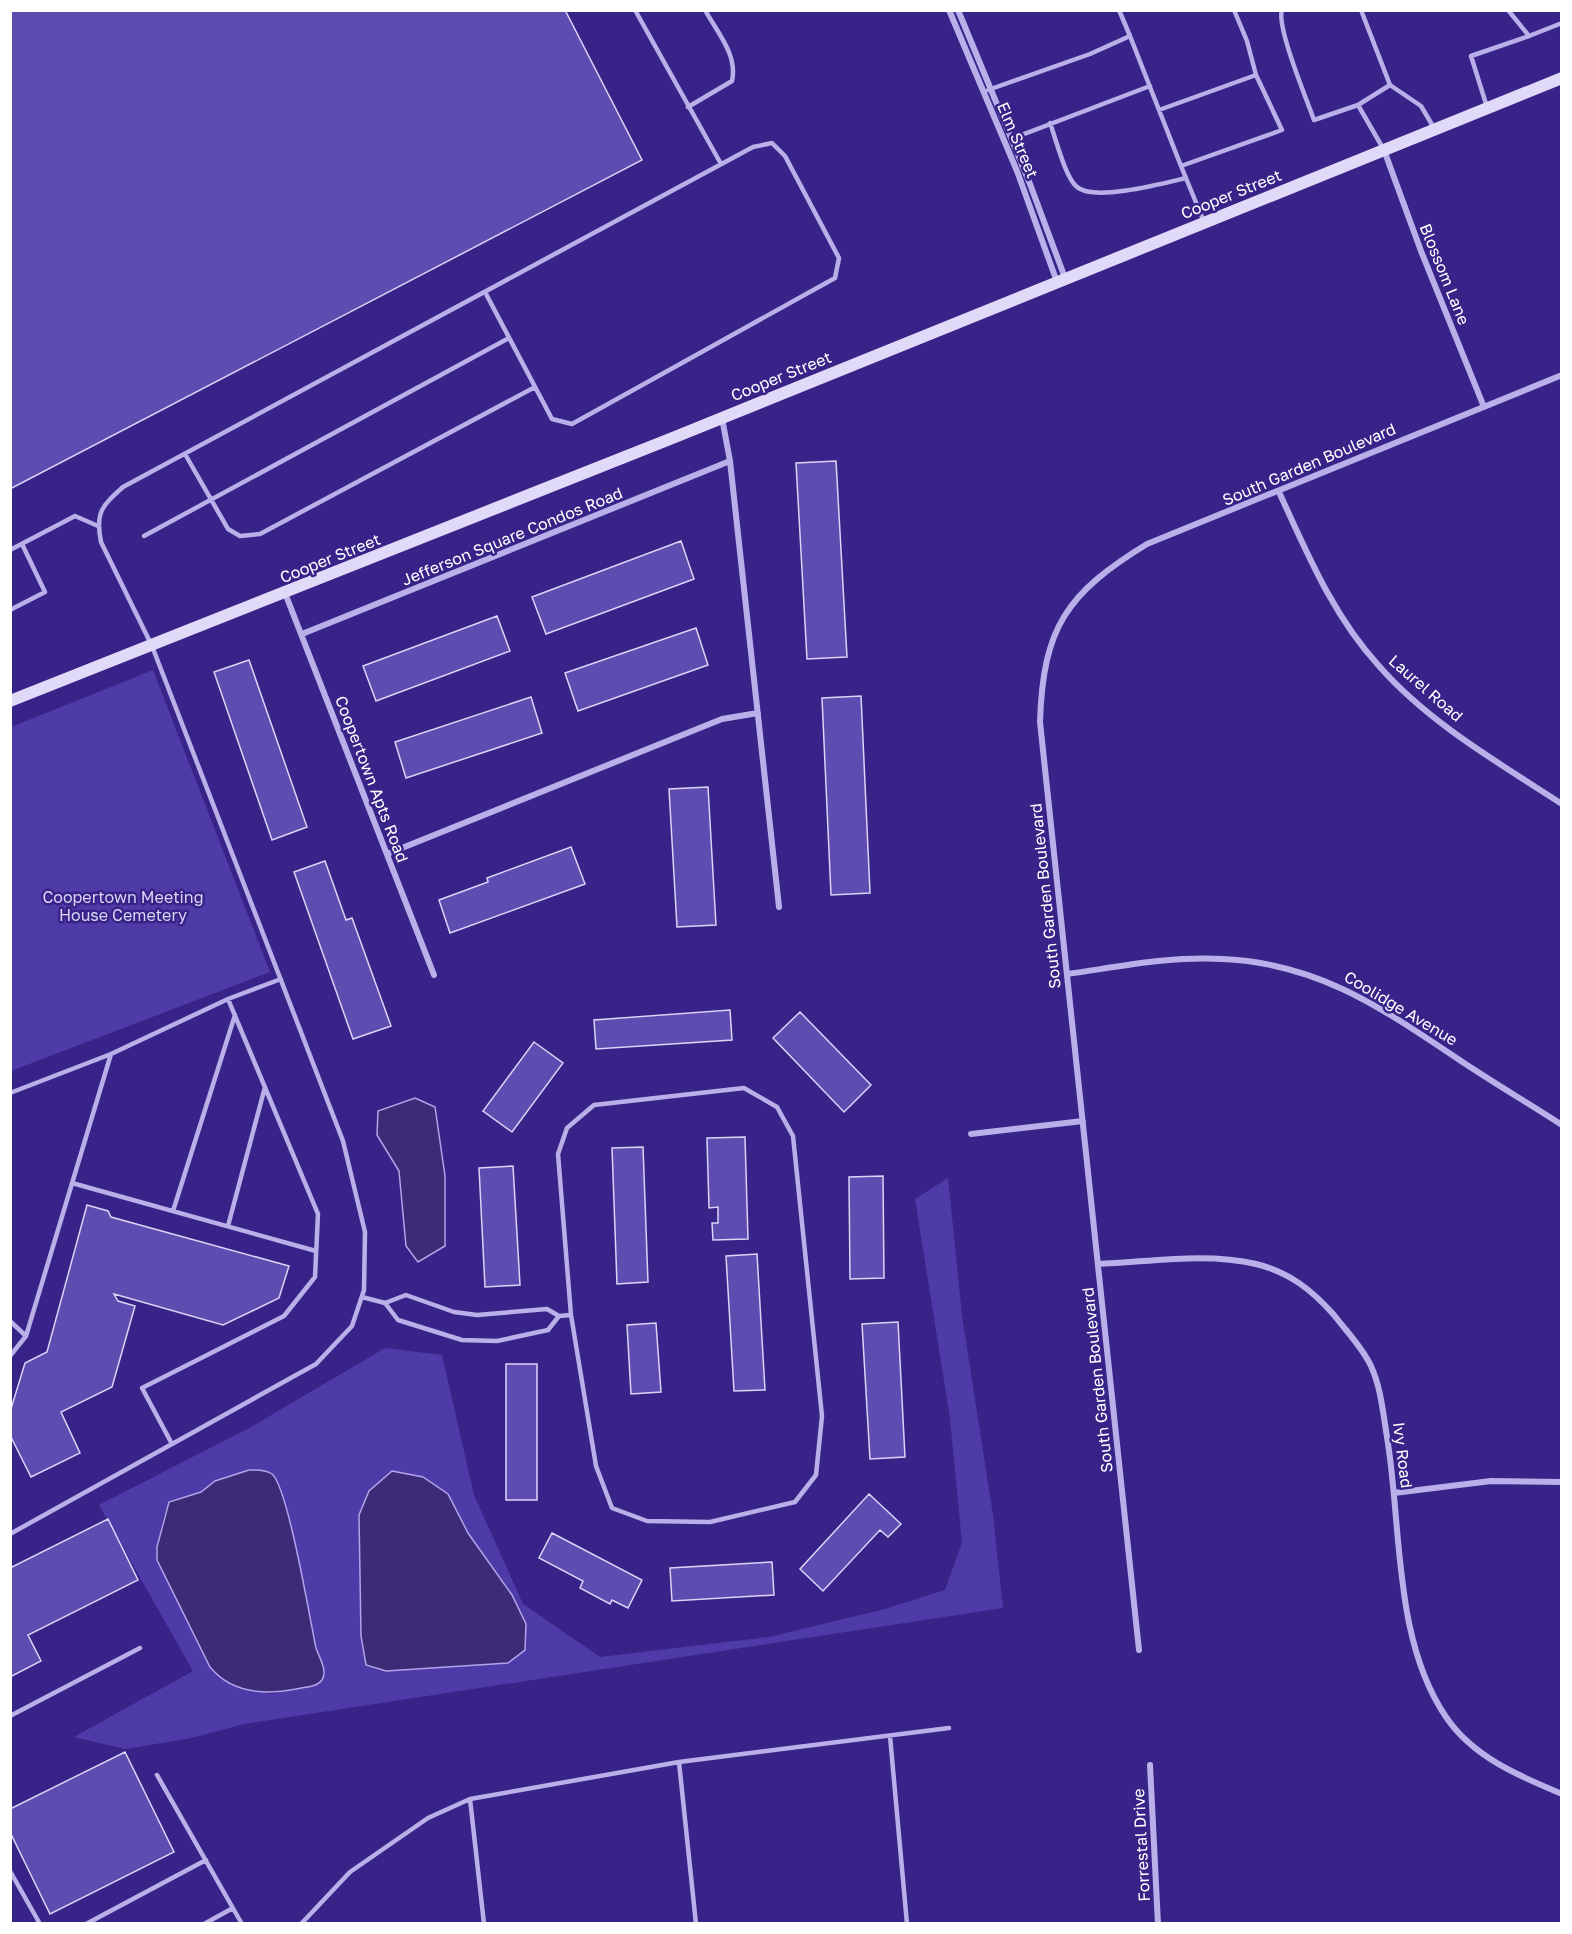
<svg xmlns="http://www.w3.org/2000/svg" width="1572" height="1934" font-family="'Golos Text',sans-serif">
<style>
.green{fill:#4f3ba7;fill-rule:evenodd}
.water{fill:#3c2c78;stroke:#b0a4ea;stroke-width:1.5}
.building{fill:#5f4cb0;stroke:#dad4f7;stroke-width:1.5}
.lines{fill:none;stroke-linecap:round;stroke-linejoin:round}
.lane{stroke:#bab0e9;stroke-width:4.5}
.street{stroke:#bab0e9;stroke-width:6}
.secondary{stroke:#e0daf8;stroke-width:12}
.labels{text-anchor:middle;stroke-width:5;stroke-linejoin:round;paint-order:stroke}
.street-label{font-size:16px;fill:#fff;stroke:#382488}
.park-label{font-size:16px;fill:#dad4f7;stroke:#382488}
</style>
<rect width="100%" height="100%" fill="#382488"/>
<!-- green -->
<path class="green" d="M153,670L270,972L11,1071V727Z
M948,1178L962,1316L993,1515L1003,1608L244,1724L191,1738L125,1749L74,1737L193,1671L99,1505L251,1427L385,1348L442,1355L474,1495L523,1604L600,1657L769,1637L885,1609L945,1590L962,1543L950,1418L915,1199ZM249,1470L293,1540L316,1648L324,1669L316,1685L272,1694L244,1689L156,1554L163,1518L169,1502L201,1492L215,1481ZM369,1491L448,1494L468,1533L512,1595L526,1624L525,1650L508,1663L386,1671L366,1665L361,1636L359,1515Z"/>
<!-- water -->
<path class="water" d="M415,1098L435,1107L445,1176V1246L418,1262L406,1246L399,1171L377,1135L378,1111Z
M249,1470C256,1470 265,1469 272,1474C288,1487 310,1620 316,1648C319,1657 328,1671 322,1680C317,1687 305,1687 296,1689C265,1695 232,1694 210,1667L157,1560V1547L169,1502L201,1492L215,1481Z
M392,1471L423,1477L448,1494L468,1533L512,1595L526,1624L525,1650L508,1663L386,1671L366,1665L361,1636L359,1515L369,1491Z"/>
<!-- building -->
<path class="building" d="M10,10H565L642,160L10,489Z
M836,461L847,657L807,659L796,463Z
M681,541L694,579L546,634L532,597Z
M497,616L510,651L376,701L363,666Z
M696,628L708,665L578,711L565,673Z
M249,660L307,827L272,840L214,672Z
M861,696L870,893L831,895L822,698Z
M531,697L542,733L406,778L395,742Z
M708,787L716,925L677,927L669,789Z
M571,847L585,884L450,933L439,900L488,882L487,878Z
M325,861L346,920L352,918L391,1026L353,1039L294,872Z
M730,1010L732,1040L596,1049L594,1020Z
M800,1012L871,1085L844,1112L773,1038Z
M534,1042L563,1063L512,1132L483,1111Z
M745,1137L748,1239L713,1240L712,1223H718V1207L709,1208L707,1138Z
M643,1147L648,1282L617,1284L612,1148Z
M513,1166L520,1285L485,1287L479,1168Z
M883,1176L884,1278L850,1279L849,1177Z
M87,1205L108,1211L111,1217L289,1266L279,1298L223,1325L114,1294L118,1301L135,1306L112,1387L61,1412L80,1453L31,1477L10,1435V1412L25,1363L47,1352Z
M757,1254L765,1390L734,1391L726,1256Z
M898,1322L905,1457L870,1459L862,1324Z
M656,1323L661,1392L631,1394L627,1325Z
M506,1364H537V1500H506Z
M869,1494L901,1524L888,1537L880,1530L823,1591L800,1569Z
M108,1519L138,1580L28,1635L41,1661L10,1677V1568Z
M552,1533L642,1580L628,1608L612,1600L610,1604L580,1588L583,1581L539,1558Z
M772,1562L774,1595L672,1601L670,1568Z
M125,1752L174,1852L50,1914L10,1832V1809Z"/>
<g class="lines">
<!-- lane -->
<path class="lane" d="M635,10L721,164
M1119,10L1130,36
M1234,10L1247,41L1256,75
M1282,10C1276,26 1307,100 1314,120L1358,105L1390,85L1361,10
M1508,10L1529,36L1562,23
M1390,85L1421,106L1434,128
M988,90L1090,54L1130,36L1181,166L1282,130L1256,75L1159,110
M1358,105L1384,150
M688,107L732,81C738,55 717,32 705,10
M1487,107L1471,56L1529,36
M1050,123C1056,139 1065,177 1077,187C1094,202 1165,183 1186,178
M1011,139L1150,86
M1181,166L1204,222
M185,454L228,529L240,536L260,534L535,387
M144,536L509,338
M10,550L75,516L98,526
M10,610L45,592L22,544
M10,1093L111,1054L228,999L281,979
M72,1183L316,1251
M173,1211L235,1015
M228,1226L265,1087
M362,1297L385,1303L406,1295L454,1312L477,1315L547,1309L559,1316L571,1315L596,1466L612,1508L647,1521L710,1522L795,1502L816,1475L822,1416L793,1136L777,1107L744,1088L594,1105L567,1128L558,1154L571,1315
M385,1303L398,1320L462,1340L497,1341L548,1330L559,1316
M10,1321L26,1336
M10,1356L26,1336L111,1054
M172,1444L142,1388L284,1316L315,1277L318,1214L228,999
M10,1534L316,1364L352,1326L364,1290L365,1232L343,1141L152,646L101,542C95,512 102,506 123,487L753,147L772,143L785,156L839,258L835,278L572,424L552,419L485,292
M10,1716L140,1648
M890,1736L907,1924
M679,1762L949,1728
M157,1775L242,1924
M470,1799L484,1924
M10,1871L40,1924
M86,1924L206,1860
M204,1924L233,1908
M301,1924L350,1872L428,1818L470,1799L679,1762L696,1924"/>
<!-- street -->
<path class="street" d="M949,10L1017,171L1057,282
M958,10L1030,184L1065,278
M1384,150L1421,251L1484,407
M722,418L730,461L779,907
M1279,492C1307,553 1333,616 1379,666C1429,723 1499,763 1562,804
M285,593L434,975
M302,634L730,461
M387,854L722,719L758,713
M1067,974C1118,967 1170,956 1222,959C1319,963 1383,1009 1461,1061C1494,1083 1528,1103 1562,1125
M971,1134L1083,1121
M1098,1264C1150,1262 1205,1252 1256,1264C1289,1272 1312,1290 1334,1315C1347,1332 1362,1347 1371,1366C1381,1388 1383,1413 1387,1437C1402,1527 1393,1639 1446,1717C1473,1757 1519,1776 1562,1794
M1394,1493L1491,1481L1562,1482
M1139,1650L1040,722C1043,627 1067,593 1147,544L1562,375
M1150,1765L1158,1924"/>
<!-- secondary -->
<path class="secondary" d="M10,701L675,437L1562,78"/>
</g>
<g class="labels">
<!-- street labels -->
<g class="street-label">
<text transform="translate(1018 140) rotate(67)" y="6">Elm Street</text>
<text transform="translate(1231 194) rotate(-22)" y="6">Cooper Street</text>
<text transform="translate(1445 274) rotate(68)" y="6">Blossom Lane</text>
<text transform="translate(781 376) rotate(-22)" y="6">Cooper Street</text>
<text transform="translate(1309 464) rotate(-23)" y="6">South Garden Boulevard</text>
<text transform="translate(512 536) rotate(-22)" y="6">Jefferson Square Condos Road</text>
<text transform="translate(330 558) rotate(-22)" y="6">Cooper Street</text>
<text transform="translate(1426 688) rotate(41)" y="6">Laurel Road</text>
<text transform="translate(372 779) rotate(69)" y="6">Coopertown Apts Road</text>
<text transform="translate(1045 896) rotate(-96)" y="6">South Garden Boulevard</text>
<text transform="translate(1401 1008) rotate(31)" y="6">Coolidge Avenue</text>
<text transform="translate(1097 1380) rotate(-96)" y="6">South Garden Boulevard</text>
<text transform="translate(1403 1455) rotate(83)" y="6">Ivy Road</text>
<text transform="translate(1141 1845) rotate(-93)" y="6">Forrestal Drive</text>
</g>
<!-- park labels -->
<g class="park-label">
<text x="123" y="903">Coopertown Meeting<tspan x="123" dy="18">House Cemetery</tspan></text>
</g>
</g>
<!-- border -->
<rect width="1572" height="1934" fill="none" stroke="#ffffff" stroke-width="24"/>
</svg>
